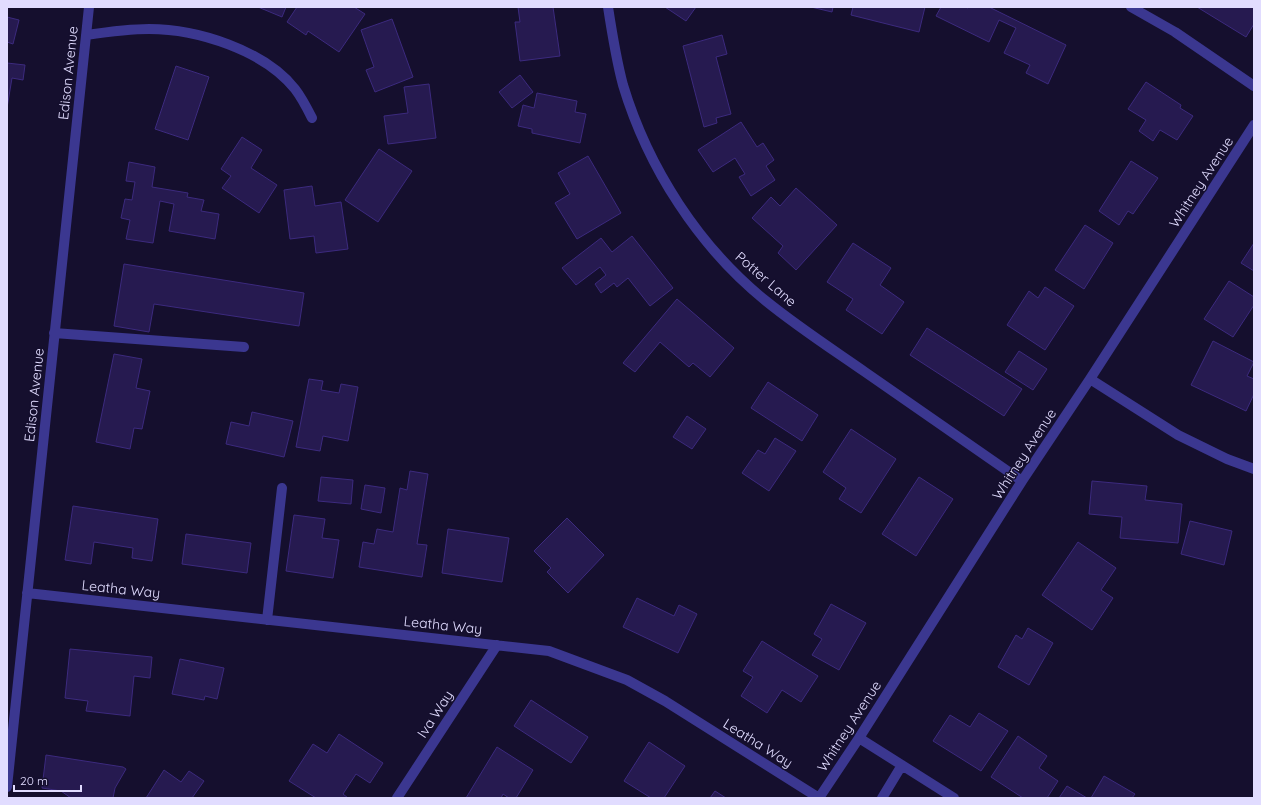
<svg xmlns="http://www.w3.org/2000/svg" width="1261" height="805" font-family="Quicksand,sans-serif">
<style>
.building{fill:#261a50;stroke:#3c2a7e}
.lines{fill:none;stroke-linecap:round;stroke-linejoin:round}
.minor{stroke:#3b3790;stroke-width:10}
.labels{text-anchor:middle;stroke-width:3;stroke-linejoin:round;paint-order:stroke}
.street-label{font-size:14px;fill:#e1dcff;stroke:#150f2e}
</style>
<rect width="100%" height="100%" fill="#150f2e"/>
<!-- building -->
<path class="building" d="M258,7H286L282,17Z
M297,7H354L365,14L339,52L308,31L306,35L287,22Z
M518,7H553L560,56L520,61L515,22H520Z
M665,7H696L686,21Z
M811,7H833L832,12Z
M853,7H925L919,32L851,15Z
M941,7H965L968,8L969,7H989L1066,45L1048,84L1026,73L1030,65L1004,53L1016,28L999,20L989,42L936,16Z
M1197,7H1254V24L1246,37Z
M7,17L19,20L13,44L7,42Z
M392,19L413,77L375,92L366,70L374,67L361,30Z
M722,35L727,54L716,57L731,114L716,118L717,123L704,127L683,46Z
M7,63L25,65L23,80L12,78L7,108Z
M176,66L209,77L188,140L155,129Z
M520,75L533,92L512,108L499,92Z
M1146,82L1181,105L1180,108L1193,116L1177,140L1160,130L1153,141L1139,131L1146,120L1128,109Z
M429,84L436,138L388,144L384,116L408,113L404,87Z
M537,93L577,101L575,112L586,114L580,143L532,133V129L518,126L523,105L534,108Z
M741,122L757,147L763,143L774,160L766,166L775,180L751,196L739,177L745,174L735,158L713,172L698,150Z
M242,137L262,150L251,168L277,185L259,213L222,188L231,176L221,169Z
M379,149L412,171L378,222L345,200Z
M588,156L621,213L577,239L555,203L570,194L558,173Z
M1131,161L1158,178L1133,214L1128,211L1119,225L1099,211Z
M129,162L155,167L152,187L188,193L187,197L204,200L201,211L219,214L215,239L169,231L174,204L160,201L153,243L126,239L130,220L121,218L125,199L132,200L135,182L126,181Z
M312,186L315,206L341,202L348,249L316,253L314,236L290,239L284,190Z
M796,188L837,225L796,270L778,253L783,246L752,218L771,197L780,206Z
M1085,225L1113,243L1084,289L1055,270Z
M632,236L673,288L650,306L628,278L617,287L614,283L601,293L595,284L606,275L600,267L576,285L562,268L601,238L612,252Z
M853,243L891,268L880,285L904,302L882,334L846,310L853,299L827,282Z
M1254,243V271L1241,263Z
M124,264L304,293L299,326L154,304L149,332L114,326Z
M1229,281L1254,297V305L1233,337L1204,319Z
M1045,287L1074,306L1045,350L1007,325L1029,291L1038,298Z
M677,299L734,348L710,377L693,363L689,367L660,342L635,372L623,363Z
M927,328L1022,389L1004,416L910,355Z
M1213,341L1254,362L1247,376L1254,379V394L1246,411L1191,385Z
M1019,351L1047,369L1033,390L1005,372Z
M114,354L142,359L136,388L150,391L142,429L134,428L130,449L96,442Z
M309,379L323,381L321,390L339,393L341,384L358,387L348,441L323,436L320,451L296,447Z
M768,382L818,415L802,441L751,408Z
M252,412L293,421L284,457L226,444L231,422L249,426Z
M687,416L706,429L692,449L673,437Z
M851,429L896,459L861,513L839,499L846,488L823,472Z
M775,438L796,451L769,491L742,473L758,450L765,454Z
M410,471L428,474L417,544L427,545L422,577L359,567L363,542L374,544L377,529L393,532L400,488L407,490Z
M321,477L353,480L351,504L318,501Z
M919,477L953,499L916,556L882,534Z
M1092,481L1147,486L1145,500L1182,504L1178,543L1120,538L1122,517L1089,514Z
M365,485L385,488L381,513L361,509Z
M73,506L158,519L152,561L132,558L133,548L94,542L91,564L65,560Z
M294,515L325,519L322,538L339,540L333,578L286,571Z
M567,518L604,555L568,593L547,572L551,568L534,551Z
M1190,521L1232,531L1224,565L1181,554Z
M448,529L509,538L502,582L442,573Z
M186,534L251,543L247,573L182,564Z
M1078,542L1116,568L1101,590L1113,598L1092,630L1042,595Z
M637,598L674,616L679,605L697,614L678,653L623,627Z
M831,604L866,623L839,670L812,655L822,639L814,634Z
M1028,628L1053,643L1029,685L998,667L1016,635L1022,639Z
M762,641L818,676L801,702L782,690L767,713L741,696L753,677L743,671Z
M70,649L152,657L150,678L134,676L130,716L86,711L88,701L65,698Z
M180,659L224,668L217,699L205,696L204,700L172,694Z
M531,700L588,737L571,763L514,726Z
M979,713L1008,731L981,771L933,741L950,715L970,727Z
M339,734L383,763L370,783L356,774L343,794L348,798H316L289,781L313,744L327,753Z
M1018,736L1047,756L1039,768L1058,781L1047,798H1023L991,777Z
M649,742L685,766L664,798H651L624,781Z
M497,747L533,770L516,798H509L503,794L501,798H466Z
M46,755L123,767L126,769L115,788L113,798H71L61,791L42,788Z
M164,770L181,782L189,771L204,781L192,798H146Z
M1104,776L1135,794L1132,798H1091Z
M1067,786L1087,798H1059Z
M715,791L726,798H710Z"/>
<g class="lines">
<!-- minor -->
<path class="minor" d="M608,7C612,33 616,59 623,85C648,168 699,247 766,301C798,327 832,349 865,372C918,409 970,445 1022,481
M1131,7L1175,32L1254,86
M86,35C107,32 128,29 149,29C197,29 264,50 295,89C302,98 307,108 312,118
M54,333L244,347
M1090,379L1178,435L1227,459L1254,469
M27,593L549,651L627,680L665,701L819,798
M267,620L282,488
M859,738L954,798
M7,787L89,7
M397,798L497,645
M819,798L859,738L1022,481L1090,379L1254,125
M882,798L902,765"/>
</g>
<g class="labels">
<!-- street labels -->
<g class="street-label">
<text transform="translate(68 73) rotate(-84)" y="5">Edison Avenue</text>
<text transform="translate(1201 182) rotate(-57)" y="5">Whitney Avenue</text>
<text transform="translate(766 279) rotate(41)" y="5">Potter Lane</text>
<text transform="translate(34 395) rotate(-84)" y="5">Edison Avenue</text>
<text transform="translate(1024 454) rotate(-57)" y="5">Whitney Avenue</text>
<text transform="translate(121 589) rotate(6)" y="5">Leatha Way</text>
<text transform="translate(443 625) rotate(6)" y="5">Leatha Way</text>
<text transform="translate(435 714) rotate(-57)" y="5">Iva Way</text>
<text transform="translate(849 726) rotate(-57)" y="5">Whitney Avenue</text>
<text transform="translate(758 743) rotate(32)" y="5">Leatha Way</text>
</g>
</g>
<!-- border -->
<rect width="1261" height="805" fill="none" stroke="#e1dcff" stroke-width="16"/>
<!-- scale -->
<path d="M14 785v6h67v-6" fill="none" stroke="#e1dcff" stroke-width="2"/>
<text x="20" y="785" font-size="12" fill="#e1dcff" stroke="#150f2e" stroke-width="3" paint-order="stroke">20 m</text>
</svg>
